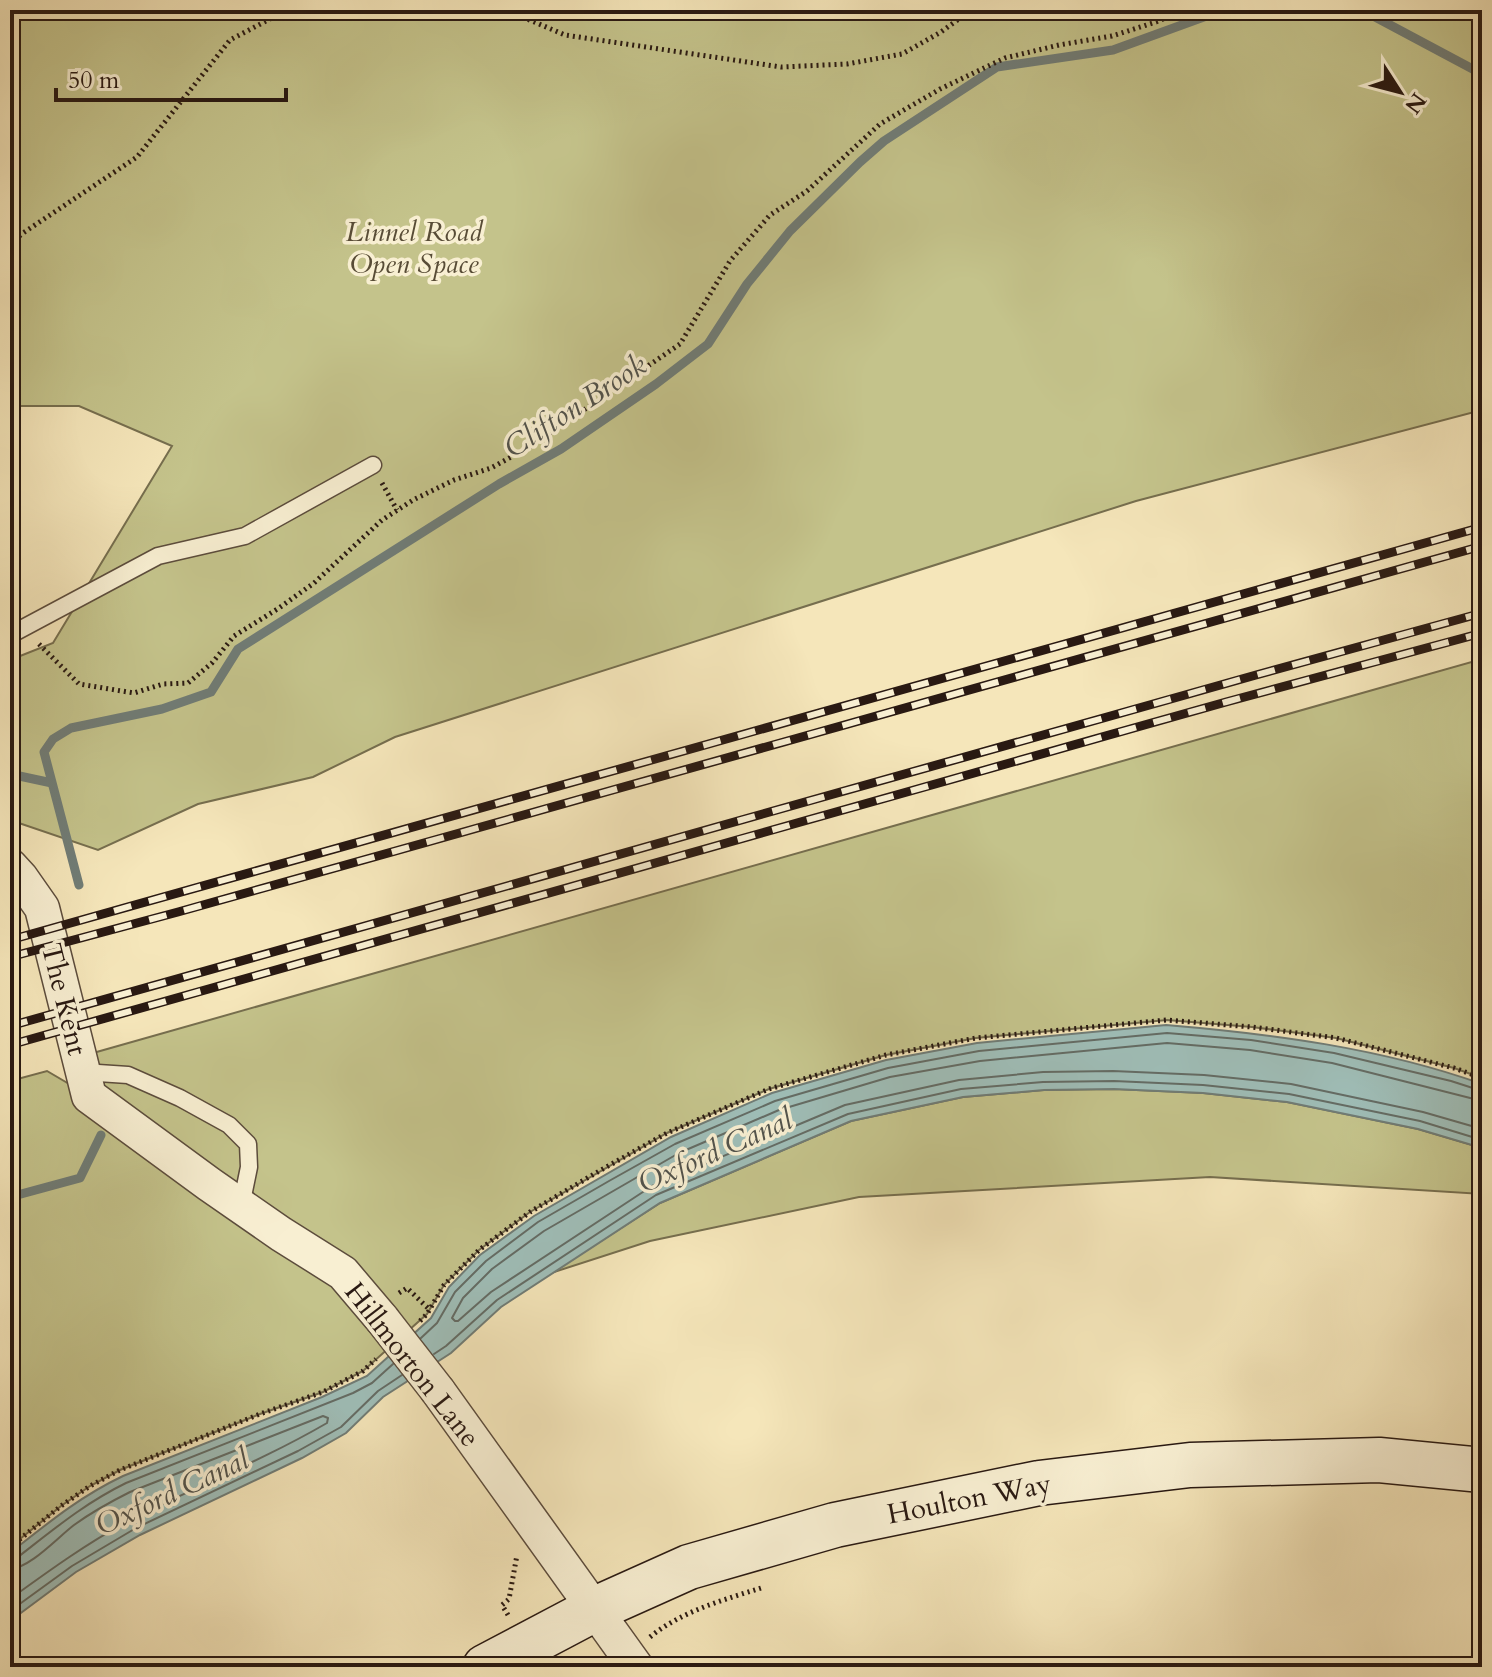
<svg xmlns="http://www.w3.org/2000/svg" width="1492" height="1677" font-family="Cardo,serif">
<style>
.green{fill:#c4c38b;stroke:#766e4e;stroke-width:2}
.water{fill:#9fbeb8;stroke:#707c76;stroke-width:2}
.lines{fill:none;stroke-linecap:round;stroke-linejoin:round}
.shore{stroke:#646c65;stroke-width:2}
.stream{stroke:#707c76;stroke-width:9}
.lane-casing{stroke:#5c4c3c;stroke-width:19}
.street-casing{stroke:#5c4c3c;stroke-width:37}
.secondary-casing{stroke:#291912;stroke-width:47}
.path{stroke:#291912;stroke-width:5;stroke-dasharray:2 4;stroke-linecap:butt}
.lane{stroke:#f8efd2;stroke-width:16}
.street{stroke:#f8efd2;stroke-width:34}
.secondary{stroke:#f8efd2;stroke-width:44}
.rail-casing{stroke:#291912;stroke-width:9}
.rail{stroke:#f8efd2;stroke-width:6;stroke-dasharray:18;stroke-linecap:butt}
.street-bridge-casing{stroke:#5c4c3c;stroke-width:37;stroke-linecap:butt}
.street-bridge{stroke:#f8efd2;stroke-width:34}
.labels{text-anchor:middle;stroke-width:7;stroke-linejoin:round;paint-order:stroke}
.park-label{font-size:28px;font-style:italic;fill:#584c36;stroke:#f8efd2}
.street-label{font-size:28px;fill:#291912;stroke:#f8efd2}
.water-label{font-size:30px;font-style:italic;fill:#52534c;stroke:#f8efd2}
</style>
<rect width="100%" height="100%" fill="#f5e6ba"/>
<filter id="stains"><feTurbulence type="fractalNoise" baseFrequency=".0025" numOctaves="4"/><feColorMatrix values="0 0 0 0 .2 0 0 0 0 .09 0 0 0 0 .02 0 0 0 .5 -.17"/></filter>
<radialGradient id="worn" r=".72"><stop offset=".6" stop-color="#630" stop-opacity="0"/><stop offset="1" stop-color="#630" stop-opacity=".3"/></radialGradient>
<!-- green -->
<path class="green" d="M10,10H1482V410L1136,501L395,737L313,777L198,804L98,850L10,820V660L53,643L172,446L79,406H10Z
M1482,659V1078L1454,1068L1336,1038L1252,1027L1167,1020L976,1038L886,1055L769,1089L667,1133L530,1212L479,1250L444,1285L427,1314L363,1371L323,1392L260,1414L120,1470L90,1486L61,1506L10,1547V1081L47,1071L88,1095L79,1057Z
M1114,1089L1203,1093L1287,1102L1418,1129L1482,1148V1194L1210,1177L859,1197L650,1241L551,1273L660,1203L851,1121L963,1097L1044,1090Z"/>
<!-- water -->
<path class="water" d="M1166,1025C1273,1034 1381,1048 1482,1084V1148L1418,1129L1287,1102L1203,1093L1114,1089L1044,1090L963,1097L851,1121L660,1203L501,1307L451,1353L383,1397L346,1433L302,1458L140,1535L76,1572L10,1621V1553C48,1523 79,1497 123,1476L322,1397L367,1376L431,1318L449,1287L480,1255L534,1216L671,1137L772,1093L886,1060L977,1043Z"/>
<g class="lines">
<!-- shore -->
<path class="shore" d="M1482,1101L1332,1063L1250,1050L1167,1043L980,1061L890,1077L779,1110L679,1153L544,1231L492,1269L463,1298L452,1318L455,1321H458L491,1292L652,1186L845,1105L959,1080L1043,1072L1113,1071L1204,1075L1291,1084L1423,1112L1482,1129
M421,1338L437,1323L455,1292L486,1261L538,1222L609,1181L675,1144L775,1101L888,1068L979,1051L1167,1033L1251,1040L1334,1053L1451,1081L1482,1091
M434,1354L446,1346L497,1300L656,1195L848,1114L961,1089L1043,1082L1114,1081L1203,1085L1289,1094L1420,1121L1482,1140
M10,1559L18,1557C54,1529 85,1503 126,1483L353,1393L372,1383L393,1364
M10,1569C30,1568 57,1538 74,1525C92,1512 110,1502 130,1492L323,1416L328,1418L327,1423C265,1459 198,1486 134,1518C90,1541 50,1570 10,1599
M10,1611L72,1566L136,1528L298,1451L341,1427L378,1391L402,1375"/>
<!-- stream -->
<path class="stream" d="M1362,10L1482,74
M10,774L52,783
M79,885L44,752L53,739L71,728L162,709L211,692L238,649L499,484L561,449L656,384L708,344L747,284L790,231L860,162L884,141L997,67L1113,50L1223,10
M10,1197L80,1178L101,1135"/>
<!-- lane casing -->
<g class="lane-casing">
<path id="lane" d="M10,635L158,556L245,536L373,465
M83,1072L128,1075L180,1098L229,1125L248,1144L249,1167L241,1206"/>
</g>
<!-- street casing -->
<g class="street-casing">
<path id="street" d="M10,866L21,878L42,908L89,1096L209,1184L281,1234L343,1273L382,1319
M438,1391L636,1667"/>
</g>
<!-- secondary casing -->
<g class="secondary-casing">
<path id="secondary" d="M485,1667L593,1610L689,1567L835,1525L1039,1483L1190,1465L1379,1460L1482,1470"/>
</g>
<!-- path -->
<path class="path" d="M506,10L565,35L781,67L847,64L902,54L941,32L971,10
M10,244L23,233L137,157L230,40L287,10
M382,483L397,510
M39,644L79,684L134,693L163,684L188,683L212,663L234,636L279,608L314,583L382,520L413,500L454,480L491,468L531,446L680,344L730,261L770,215L807,191L880,124L940,89L1005,58L1059,45L1112,36L1156,22L1185,10
M399,1293L407,1288L430,1310
M420,1321L427,1314L444,1285L479,1250L530,1212L601,1170L667,1133L769,1089L886,1055L976,1038L1167,1020L1252,1027L1336,1038L1454,1068L1482,1078
M10,1547L61,1506L90,1486L120,1470L260,1414L323,1392L363,1371L376,1359
M508,1615L502,1605L509,1599L517,1555
M650,1637C682,1611 723,1600 761,1588"/>
<!-- lane -->
<use href="#lane" class="lane"/>
<!-- street -->
<use href="#street" class="street"/>
<!-- secondary -->
<use href="#secondary" class="secondary"/>
<!-- rail casing -->
<g class="rail-casing">
<path id="rail" d="M10,940L1482,527
M10,957L178,912L1482,546
M10,1026L1256,675L1482,613
M10,1045L1226,702L1482,633"/>
</g>
<!-- rail -->
<use href="#rail" class="rail"/>
<!-- street-bridge casing -->
<g class="street-bridge-casing">
<path id="street-bridge" d="M382,1319L438,1391"/>
</g>
<!-- street-bridge -->
<use href="#street-bridge" class="street-bridge"/>
</g>
<g class="labels">
<!-- park labels -->
<g class="park-label">
<text x="414" y="241">Linnel Road<tspan x="414" dy="32">Open Space</tspan></text>
</g>
<!-- street labels -->
<g class="street-label">
<text transform="translate(65 999) rotate(76)" y="10">The Kent</text>
<text transform="translate(413 1364) rotate(52)" y="10">Hillmorton Lane</text>
<text transform="translate(969 1498) rotate(-11)" y="10">Houlton Way</text>
</g>
<!-- water labels -->
<g class="water-label">
<text transform="translate(575 406) rotate(-33)" y="10">Clifton Brook</text>
<text transform="translate(715 1151) rotate(-24)" y="10">Oxford Canal</text>
<text transform="translate(172 1492) rotate(-25)" y="10">Oxford Canal</text>
</g>
</g>
<!-- margin -->
<rect width="1492" height="1677" fill="none" stroke="#f5e6ba" stroke-width="40"/>
<rect x="12" y="12" width="1468" height="1653" fill="none" stroke="#291912" stroke-width="4"/>
<rect x="20" y="20" width="1452" height="1637" fill="none" stroke="#291912" stroke-width="2"/>
<!-- north arrow -->
<g transform="translate(1400 92) rotate(126)" stroke="#f8efd2" stroke-width="6" paint-order="stroke">
<path d="M0-6L14 30L0 20L-14 30Z" fill="#291912"/>
<text y="-12" font-size="22" font-weight="bold" text-anchor="middle" fill="#291912">N</text>
</g>
<!-- scale -->
<path d="M56 88v12h230v-12" fill="none" stroke="#291912" stroke-width="4"/>
<text x="68" y="88" font-size="24" fill="#291912" stroke="#f8efd2" stroke-width="6" paint-order="stroke">50 m</text>
<rect width="100%" height="100%" filter="url(#stains)"/>
<rect width="100%" height="100%" fill="url(#worn)"/>
</svg>
